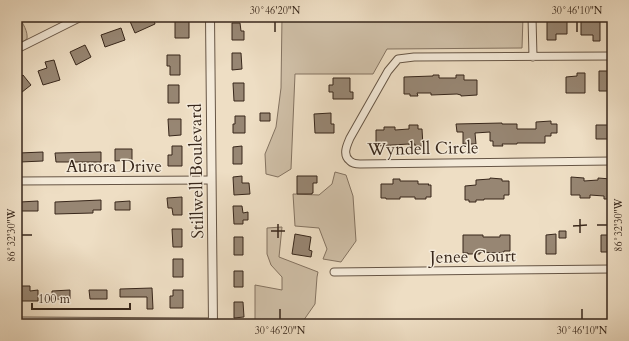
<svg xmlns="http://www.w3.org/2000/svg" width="629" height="341" font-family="Cardo,serif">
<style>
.green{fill:#cfbfa7;stroke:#847361}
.building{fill:#978673;stroke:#38271b}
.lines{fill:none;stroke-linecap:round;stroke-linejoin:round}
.minor-casing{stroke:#665545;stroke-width:9}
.tertiary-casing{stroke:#665545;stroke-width:10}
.minor{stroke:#f4ead9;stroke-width:7}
.tertiary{stroke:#f4ead9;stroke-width:8}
.ticks{fill:none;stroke:#38271b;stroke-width:1.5}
.labels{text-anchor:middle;stroke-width:3;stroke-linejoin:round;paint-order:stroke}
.street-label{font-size:17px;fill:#38271b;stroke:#f4ead9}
.neatline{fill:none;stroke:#38271b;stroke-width:1.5}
.ticks-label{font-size:10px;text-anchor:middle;fill:#38271b}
</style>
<rect width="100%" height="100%" fill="#eedec4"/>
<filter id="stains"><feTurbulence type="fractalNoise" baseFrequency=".005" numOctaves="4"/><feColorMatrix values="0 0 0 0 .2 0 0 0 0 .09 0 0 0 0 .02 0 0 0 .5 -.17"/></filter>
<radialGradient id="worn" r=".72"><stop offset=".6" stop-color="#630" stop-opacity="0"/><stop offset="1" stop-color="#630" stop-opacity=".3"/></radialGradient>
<!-- green -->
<path class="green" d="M17,17H19C23,24 28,31 27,39L17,45Z
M282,17H523L522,48L387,49L373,74H295L291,169L278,177L266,174L265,154L276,127L281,88Z
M335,172L346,175L353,196L356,241L341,262L323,259L327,249L319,228L295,226L293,194L319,195L332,184Z
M282,227L279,257L318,272L317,277L315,304L301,324H255V285L282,290V277L271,265L267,254V228Z"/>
<!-- building -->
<path class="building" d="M135,17H153L155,24L135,33L129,19Z
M547,18H567V34H556V40H547Z
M581,18H600V41H593V35H581Z
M175,20H189V38H175Z
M232,23H240L241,31H244V40H232Z
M121,28L125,40L105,47L101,35Z
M85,45L91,57L76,65L70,52Z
M232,53H241L242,69L232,70Z
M167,55H180V75H170V66H167Z
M54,60L60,80L43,85L38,71L47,68L45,62Z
M599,71H612V91H599Z
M577,73H585V93H566V77L577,76Z
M23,75L31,85L17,96V79Z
M433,75H439V78H456V75H464V80H477V95L461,96V95L457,94L431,95V93H417L418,96H410V94H404V77L433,76Z
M333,78H350V92H353V99H333V92H329V85H333Z
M233,83H244V101H234Z
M168,85H179V103H168Z
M260,113H270V121H260Z
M331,113V124H334V133H315L314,114Z
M235,116H245V133H233V124H235Z
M168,119H181V135L169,136Z
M551,121V124H557V133H551V136H545V143H517V144H502L503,146H493V141H490V132L475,133L476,144H463V132H457L456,124L502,123V124H517V129H536V122Z
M409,125H418V129H422L423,146H415V144L409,145V144L376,146V130H384V127H395V130L409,129Z
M596,125H612V139H596Z
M172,146H182V166H168V155H172Z
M242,146V164H233V147Z
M115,149H132V160L115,161Z
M43,152V161L20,162L19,153Z
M101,152V162H56L55,153Z
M242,176V183H249L250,194L234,195L233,177Z
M297,176H317V183H313V193H312V194H297Z
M571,177L584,178V181L598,180V178L611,179V182H612L611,199H604V196L590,195V198H580V195H571Z
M490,178L502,179V181H509V195H504V199H484V200H476V202H469V200H465V186L476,185V180L490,179Z
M393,179H400V181H418V184H429L428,185H431V197H426V199H415V197H400V199H386V198H381V184H393Z
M182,197V215H173L172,208H168L167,198Z
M101,200V210H93V213L55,214V202Z
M38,201V211H20V202Z
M130,201V210H115V202Z
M233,206H242L243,213L248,212V220H243V224H234Z
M172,229H182V247H173Z
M559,231H566V238H559Z
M295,234L311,237L309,250L312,251L311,257L292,254Z
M556,234V254H546V235Z
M463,235H483V237H500V235H510V251H504V252L498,253L480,252V254H468V253H463Z
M601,235H612V247H610V252H601Z
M234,237H243V255H234Z
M173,259H183V277H173Z
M234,271H243V287H234Z
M21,286H30V291L38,290V301H21Z
M152,288L153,309H147V297H120V289Z
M70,290V299H52V291Z
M89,290H107V299H90Z
M173,290H183V308H170V296H173Z
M234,302H243L244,317L234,318Z"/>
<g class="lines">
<!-- minor casing -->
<g class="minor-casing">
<path id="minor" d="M532,17L533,57
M17,49L81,17
M612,56L414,57L398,59L388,71L350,138C347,145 342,155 350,161C352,163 357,164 360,164L612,161
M17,181L211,180
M334,272L612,269
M17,321L213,322"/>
</g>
<!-- tertiary casing -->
<g class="tertiary-casing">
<path id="tertiary" d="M210,17L213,324"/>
</g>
<!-- minor -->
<use href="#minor" class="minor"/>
<!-- tertiary -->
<use href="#tertiary" class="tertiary"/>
</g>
<!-- ticks -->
<path class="ticks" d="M275,22V32M577,22V32M580,219V233M278,224V238M597,225H607M573,226L587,225M271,231H285M22,235H32M280,309V319M582,309V319"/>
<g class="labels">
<!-- street labels -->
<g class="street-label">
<text transform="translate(423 148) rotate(-1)" y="6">Wyndell Circle</text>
<text x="114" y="172">Aurora Drive</text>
<text transform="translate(196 171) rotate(-91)" y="6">Stillwell Boulevard</text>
<text transform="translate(473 256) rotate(-1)" y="6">Jenee Court</text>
</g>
</g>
<!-- margin -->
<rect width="629" height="341" fill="none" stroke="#eedec4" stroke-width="44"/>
<!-- scale -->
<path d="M32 303v6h98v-6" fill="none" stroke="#38271b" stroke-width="2"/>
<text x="38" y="303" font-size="12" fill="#38271b" stroke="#f4ead9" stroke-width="3" paint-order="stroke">100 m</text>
<rect x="22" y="22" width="585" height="297" class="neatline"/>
<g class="ticks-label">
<text x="275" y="14">30°46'20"N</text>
<text x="577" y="14">30°46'10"N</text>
<text transform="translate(618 225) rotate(-90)" y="4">86°32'30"W</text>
<text transform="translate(11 235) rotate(-90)" y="4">86°32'30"W</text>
<text x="280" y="334">30°46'20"N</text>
<text x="582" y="334">30°46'10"N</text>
</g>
<rect width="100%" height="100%" filter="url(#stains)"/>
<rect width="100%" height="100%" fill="url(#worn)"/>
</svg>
